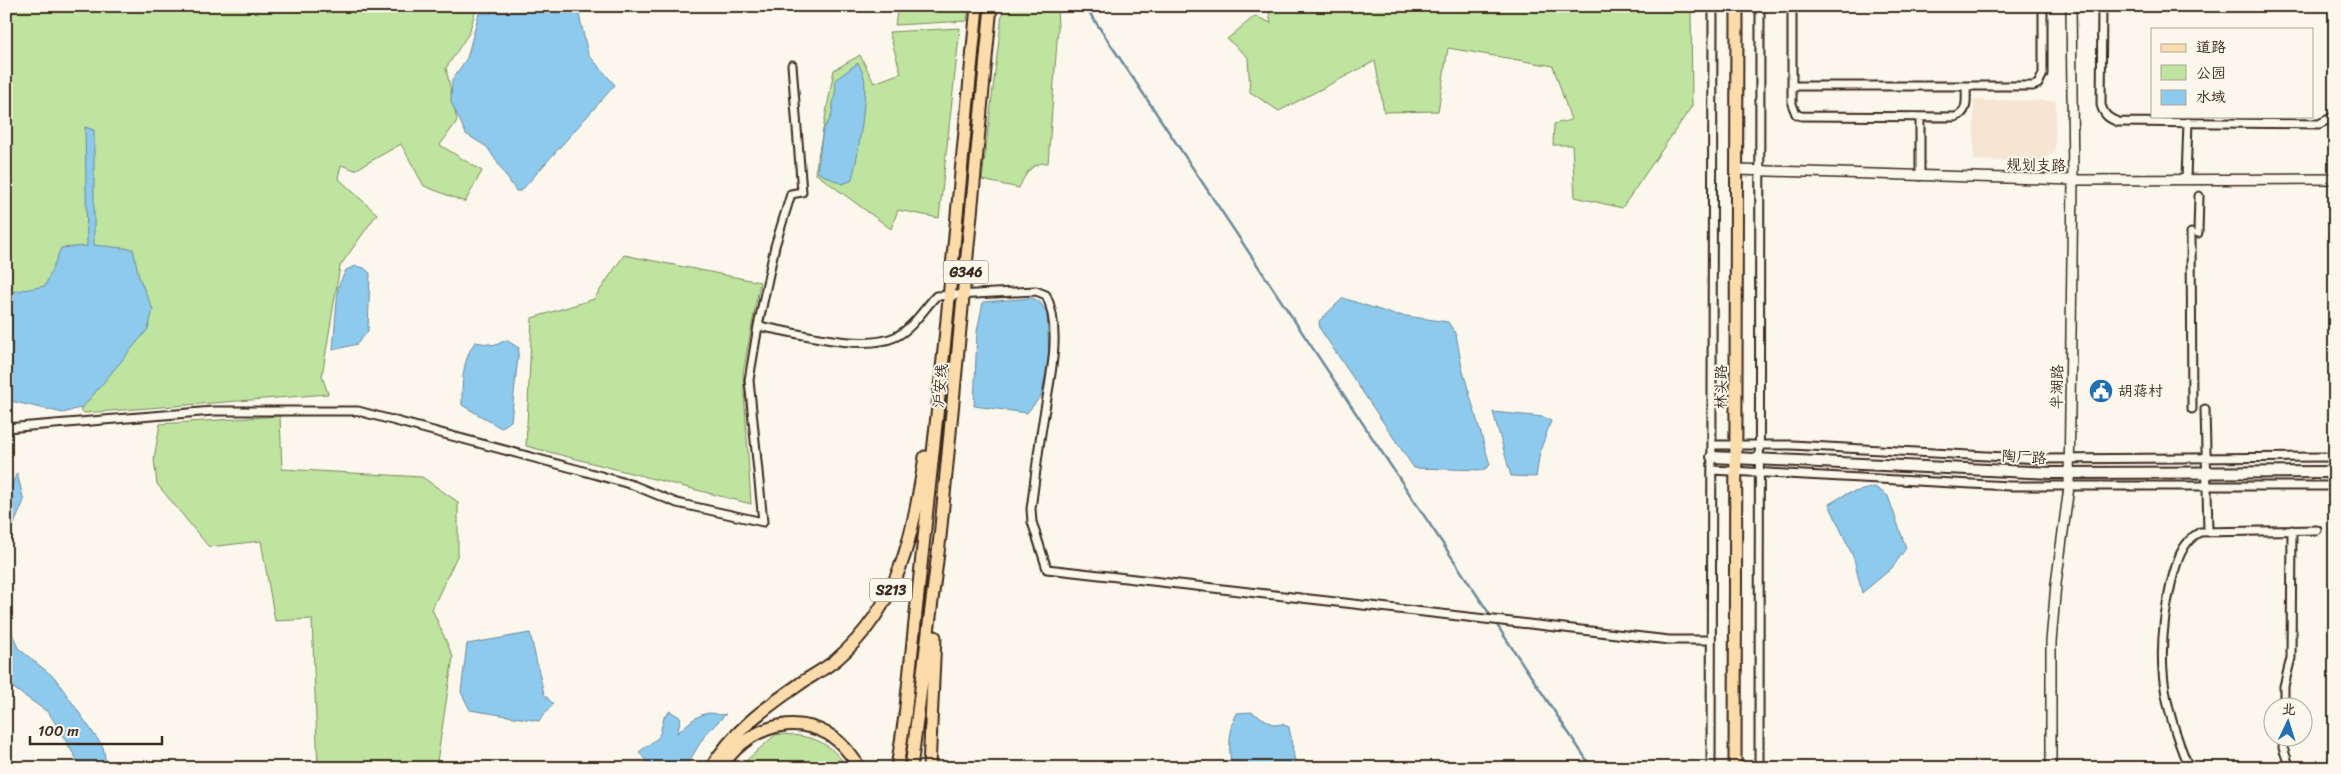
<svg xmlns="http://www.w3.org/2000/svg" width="2341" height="774" font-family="Sriracha,'LXGW WenKai TC',sans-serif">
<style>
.built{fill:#f5e5d2}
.green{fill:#bee49f;stroke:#7c875e}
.water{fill:#8dcaed;stroke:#6c8a9a}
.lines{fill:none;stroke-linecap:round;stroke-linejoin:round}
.stream{stroke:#6c8a9a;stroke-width:2.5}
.minor-casing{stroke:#3b2a1e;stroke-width:11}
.tertiary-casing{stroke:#3b2a1e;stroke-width:12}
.secondary-casing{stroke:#3b2a1e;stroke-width:14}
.primary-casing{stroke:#3b2a1e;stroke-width:15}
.trunk-casing{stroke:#3b2a1e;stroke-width:15}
.minor{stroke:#fbf7ec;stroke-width:7}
.tertiary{stroke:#fbf7ec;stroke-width:9}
.secondary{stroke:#fbf7ec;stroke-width:10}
.primary{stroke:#fddcac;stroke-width:11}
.trunk{stroke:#fddcac;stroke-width:11}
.labels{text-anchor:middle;stroke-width:4;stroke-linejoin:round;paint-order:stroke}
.shield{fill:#fbf7ec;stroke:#75685c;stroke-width:1}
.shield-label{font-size:14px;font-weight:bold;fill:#3b2a1e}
.street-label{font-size:15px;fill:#3b2a1e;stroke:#fbf7ec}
.poi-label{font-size:15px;fill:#3b2a1e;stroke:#fbf7ec;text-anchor:start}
</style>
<rect width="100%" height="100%" fill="#fbf7ec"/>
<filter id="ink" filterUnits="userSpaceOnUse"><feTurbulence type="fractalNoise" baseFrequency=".02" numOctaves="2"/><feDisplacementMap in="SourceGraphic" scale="10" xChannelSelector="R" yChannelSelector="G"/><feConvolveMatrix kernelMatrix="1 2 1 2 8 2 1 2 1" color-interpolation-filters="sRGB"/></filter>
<g filter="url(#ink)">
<!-- built -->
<path class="built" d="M1974,100L2056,101L2055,151L2041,162L1974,160Z"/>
<!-- green -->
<path class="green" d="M6,6H477L469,33L446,68L457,121L440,145L482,171L465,202L424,186L401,144L355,170L341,165L338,178L377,214L340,266L322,376L328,394L84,413L6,328V135L15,95L6,92Z
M898,6H969L967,21L895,25Z
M1003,6H1057L1058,28L1048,163C1031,162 1025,175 1019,188L982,180Z
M1268,6H1691L1692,106L1622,208L1575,197L1572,145H1553L1554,124L1571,120L1553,66L1448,48L1438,111L1384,112L1375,61L1279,111L1250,92L1248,57L1227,39L1255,16L1271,23Z
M960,28L939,218L898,210L891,229L815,173L834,70L860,55L874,83L901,73L889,32Z
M624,255L760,282L743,373L751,504L526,446L532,318L594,299Z
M280,416L282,469L422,477L458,502V554L432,609L453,657L436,768H318L312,619L275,621L261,541L209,547L157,484L154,459L160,424Z
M783,734C816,737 828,741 848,768H738L775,735Z"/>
<!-- water -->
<path class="water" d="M578,10L588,54L615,85L521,191H516L487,147L466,134L451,102L452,80L467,58L479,13Z
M858,63C860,67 863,72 864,77C868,91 857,168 851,181L842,184L817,172L823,130L831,117L836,87L835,80Z
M85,127L94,130V245L133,249L139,277L153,310L148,329L83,407L63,413L6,400V293L45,286L61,248L87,246Z
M356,266L364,268L370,273L368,331L357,344L333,350L338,287L346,270Z
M1032,298L1039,301L1047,312L1049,359L1041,396L1027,413L974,406L977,331L983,302Z
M1343,298L1392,314L1448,322L1456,334L1462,368L1490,465L1483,470L1414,468L1320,329L1319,321Z
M506,340L519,348L511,421L501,428L462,405C462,382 462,361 475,342L496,345Z
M1493,412L1544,417L1551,421L1540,451L1536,477L1511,476Z
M17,473L24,501L6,542V497Z
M1875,487L1888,496L1906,548L1892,568L1862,593L1854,559L1829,504L1846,494Z
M6,618L18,648L55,678L103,747L107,768H82L49,713L6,683Z
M530,633L544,694L553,704L539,721L470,710L461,692L467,644Z
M670,711L681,718L677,733C687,725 696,714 710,713C716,713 719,716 726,714L705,735L685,768H642L646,761L639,752L659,737L664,717Z
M1251,712L1275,725L1282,724L1289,727L1296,768H1232C1228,751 1229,728 1237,713Z"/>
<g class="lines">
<!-- stream -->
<path class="stream" d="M1085,6L1592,768"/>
<!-- minor casing -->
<g class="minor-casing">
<path id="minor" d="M1792,6V104L1796,114L1801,116L1955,117C1969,113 1966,99 1966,86
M2102,6L2101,105C2104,115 2108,118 2118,122L2319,124L2335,116
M1792,86H2033L2038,84L2043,74V6
M1920,117V176
M2186,179L2188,122
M2191,233L2192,409
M2198,233L2199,196
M758,326L775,246L791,194L802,192L792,65
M2205,409L2208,531
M6,428L213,411H358L576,469L633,485L677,503L763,522L749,380L758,326C794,332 862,352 895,337C911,330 924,309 936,296L1036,291L1046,295C1063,331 1049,383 1043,421C1038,450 1035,480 1031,509L1032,522L1047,569L1669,640H1711
M1712,445H1792L2041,459L2335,457
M1712,470L2009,486H2335
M2284,706V686L2291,658L2292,530
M2284,736L2283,748L2290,768
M1711,768L1713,6
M1759,768L1760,6
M2189,768C2161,702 2155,654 2171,584C2176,564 2181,542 2200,532L2317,530"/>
</g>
<!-- tertiary casing -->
<g class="tertiary-casing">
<path id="tertiary" d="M1737,170L2073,180L2335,179
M2051,768V642L2056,584L2069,487L2073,180L2071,6"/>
</g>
<!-- secondary casing -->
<g class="secondary-casing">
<path id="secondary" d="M1712,457L2052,473L2335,472"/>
</g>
<!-- primary casing -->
<g class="primary-casing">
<path id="primary" d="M1735,768L1737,6"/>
</g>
<!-- trunk casing -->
<g class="trunk-casing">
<path id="trunk" d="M711,768C735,728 767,707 804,681C815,674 826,668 836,660C901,604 912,537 925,457
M721,768C744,731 788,712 828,734C842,742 851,755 860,768
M897,768L905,716L945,340L977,6
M911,768L940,537L991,6
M929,768L935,637"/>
</g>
<!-- minor -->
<use href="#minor" class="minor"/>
<!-- tertiary -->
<use href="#tertiary" class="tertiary"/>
<!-- secondary -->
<use href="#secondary" class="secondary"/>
<!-- primary -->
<use href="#primary" class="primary"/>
<!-- trunk -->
<use href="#trunk" class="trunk"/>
</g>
</g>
<!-- icons -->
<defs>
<g id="civic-disc" transform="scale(1.25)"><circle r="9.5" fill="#1f6fb2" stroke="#fbf7ec"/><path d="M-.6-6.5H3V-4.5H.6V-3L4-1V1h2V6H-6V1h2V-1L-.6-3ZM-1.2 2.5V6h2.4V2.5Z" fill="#fff"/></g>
</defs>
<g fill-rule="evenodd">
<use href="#civic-disc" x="2101" y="391"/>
</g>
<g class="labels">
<!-- shield labels -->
<g class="shield">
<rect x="943.5" y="260.5" width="45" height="23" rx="4"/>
<rect x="870" y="578.5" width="42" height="23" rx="4"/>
</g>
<g class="shield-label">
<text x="966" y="277">G346</text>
<text x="891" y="595">S213</text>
</g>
<!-- street labels -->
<g class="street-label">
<text transform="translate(2036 165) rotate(1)" y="5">规划支路</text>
<text transform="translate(940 386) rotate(-85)" y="5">沪安线</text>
<text transform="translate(1721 387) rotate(-90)" y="5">林头路</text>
<text transform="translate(2057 387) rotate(-89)" y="5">半湖路</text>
<text transform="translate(2024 457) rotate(3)" y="5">陶厂路</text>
</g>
<!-- poi labels -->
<g class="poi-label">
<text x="2118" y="396">胡蒋村</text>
</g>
</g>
<!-- margin -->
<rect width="2341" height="774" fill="none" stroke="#fbf7ec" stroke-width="25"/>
<rect x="12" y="12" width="2316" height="749" fill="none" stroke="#3b2a1e" stroke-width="2" filter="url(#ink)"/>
<!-- legend -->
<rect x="2151" y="28" width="162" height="90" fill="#fbf7ec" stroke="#aea59a"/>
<rect x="2161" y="44" width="25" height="8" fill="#fddcac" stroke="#aea59a"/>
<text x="2196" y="52" font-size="15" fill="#3b2a1e">道路</text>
<rect x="2161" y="65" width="25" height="15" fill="#bee49f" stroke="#aea59a"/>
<text x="2196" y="78" font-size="15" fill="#3b2a1e">公园</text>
<rect x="2161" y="90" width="25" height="15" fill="#8dcaed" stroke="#aea59a"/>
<text x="2196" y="102" font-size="15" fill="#3b2a1e">水域</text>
<!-- north arrow -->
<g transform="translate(2288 722) rotate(4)"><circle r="24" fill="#fbf7ec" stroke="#aea59a"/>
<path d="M0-4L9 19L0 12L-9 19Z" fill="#1f6fb2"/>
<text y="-8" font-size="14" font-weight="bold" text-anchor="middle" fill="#3b2a1e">北</text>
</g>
<!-- scale -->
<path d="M30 736v8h132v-8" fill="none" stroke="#3b2a1e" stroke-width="2.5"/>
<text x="38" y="736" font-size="15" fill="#3b2a1e" stroke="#fbf7ec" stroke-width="4" paint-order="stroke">100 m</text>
</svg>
